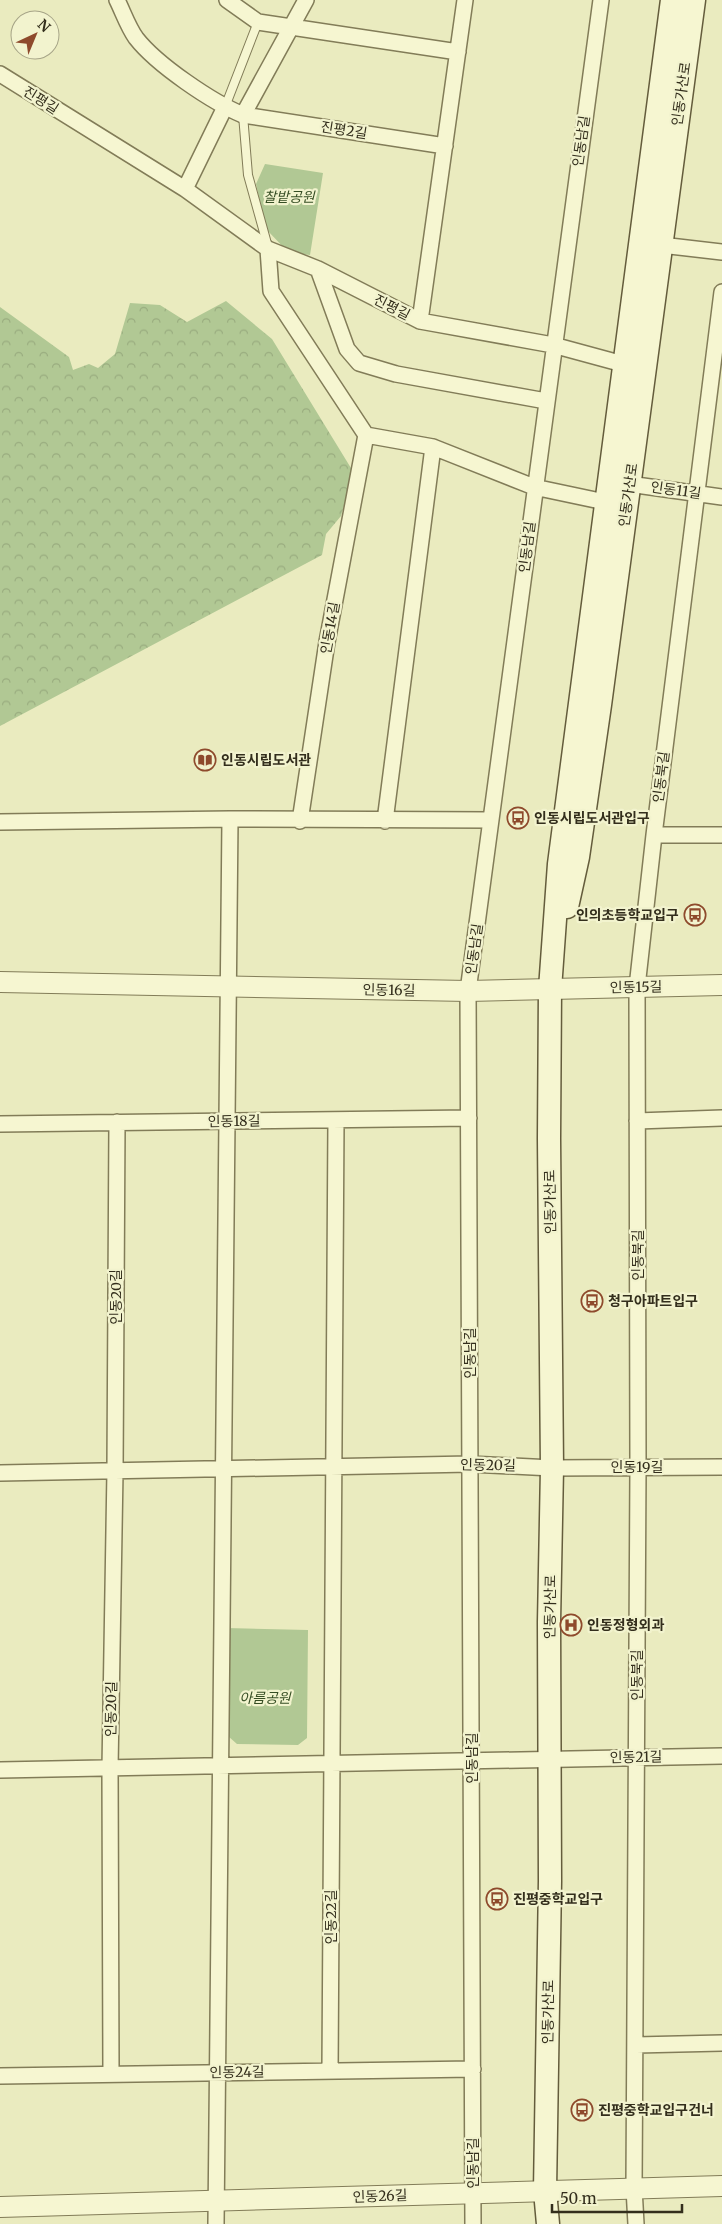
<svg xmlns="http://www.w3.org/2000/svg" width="722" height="2224" font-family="Merriweather,'Noto Sans KR',serif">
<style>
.green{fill:#b1c894}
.forest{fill:url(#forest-crowns)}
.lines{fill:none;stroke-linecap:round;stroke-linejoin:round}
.service-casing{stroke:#827c58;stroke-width:10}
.minor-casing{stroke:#827c58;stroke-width:18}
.tertiary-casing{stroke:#827c58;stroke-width:22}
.secondary-casing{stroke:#645c3c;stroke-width:25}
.service{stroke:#f6f6d1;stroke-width:8}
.minor{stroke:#f6f6d1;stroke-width:15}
.tertiary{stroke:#f6f6d1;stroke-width:20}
.secondary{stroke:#f6f6d1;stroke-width:22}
.labels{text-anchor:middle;stroke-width:4.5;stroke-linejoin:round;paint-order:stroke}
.street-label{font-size:14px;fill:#332e1c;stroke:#f2f3ce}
.park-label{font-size:14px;font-style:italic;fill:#364e24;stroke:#f2f3ce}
.poi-label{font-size:14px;font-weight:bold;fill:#332e1c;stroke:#f2f3ce;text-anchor:start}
</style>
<defs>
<pattern id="forest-crowns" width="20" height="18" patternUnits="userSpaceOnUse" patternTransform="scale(1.25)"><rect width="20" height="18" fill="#b1c894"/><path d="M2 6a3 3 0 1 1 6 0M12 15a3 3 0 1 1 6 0" fill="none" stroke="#99ac7f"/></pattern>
</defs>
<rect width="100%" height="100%" fill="#eaebbf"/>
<!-- green -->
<path class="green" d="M265,164L323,173L310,255L288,252L266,229L256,184Z
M226,1628L308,1630L307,1738L298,1745L237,1744L220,1729Z"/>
<!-- forest -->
<path class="forest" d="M226,301L272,339L354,473L341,516L326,534L322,555L0,726V307L69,357L73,370L89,364L98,368L115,354L130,303L160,305L187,322Z"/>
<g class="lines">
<!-- service casing -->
<g class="service-casing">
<path id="service" d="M225,107L258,22
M243,115L248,175L268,247"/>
</g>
<!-- minor casing -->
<g class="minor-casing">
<path id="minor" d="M117,0C123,12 128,27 136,38C157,65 212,102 243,115L445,146
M227,0L258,22L458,52
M0,74L185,189L268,249L318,269L420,321L553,345L623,364
M243,115L306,0
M185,189L225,107
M661,245L722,252
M268,249L271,291L366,435L433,447L534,487L605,502
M318,269L347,349L359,363L396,374L546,401
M420,321L465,0
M629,484L722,497
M300,821L327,642L366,435
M385,821L433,447
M0,822L230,819L491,820
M654,835H722
M637,1121L722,1118
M0,1124L469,1118
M0,1473L470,1464L552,1468L722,1467
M0,1770L722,1756
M636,2045L722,2043
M330,2071L336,1120
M111,2073L110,1768L115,1471L117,1122
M0,2076L473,2069
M216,2224C217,1756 226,1288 230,819
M473,2224L468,991L601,0
M636,2224L634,2188L638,1467L637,987L654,835L722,292"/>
</g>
<!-- tertiary casing -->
<g class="tertiary-casing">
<path id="tertiary" d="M0,982L468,991L722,985
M0,2207L722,2186"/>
</g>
<!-- secondary casing -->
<g class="secondary-casing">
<path id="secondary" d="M567,907L578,857L600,705L694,0
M548,2224L545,2191L550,1881L549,1622L552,1468L549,1139L550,989L559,864L672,0"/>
</g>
<!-- service -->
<use href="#service" class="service"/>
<!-- minor -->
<use href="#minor" class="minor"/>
<!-- tertiary -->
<use href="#tertiary" class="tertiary"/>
<!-- secondary -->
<use href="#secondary" class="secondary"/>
</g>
<!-- icons -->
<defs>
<g id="library-ring" transform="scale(1.125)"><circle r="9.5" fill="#f2f3ce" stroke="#8e4a2c" stroke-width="1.5"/><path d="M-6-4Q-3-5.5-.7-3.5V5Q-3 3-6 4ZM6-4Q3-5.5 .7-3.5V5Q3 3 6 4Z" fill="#8e4a2c"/></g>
<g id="bus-ring" transform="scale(1.125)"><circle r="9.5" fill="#f2f3ce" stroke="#8e4a2c" stroke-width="1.5"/><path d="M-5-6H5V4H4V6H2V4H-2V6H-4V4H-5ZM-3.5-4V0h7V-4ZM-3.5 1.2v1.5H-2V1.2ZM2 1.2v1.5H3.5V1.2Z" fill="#8e4a2c"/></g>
<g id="hospital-ring" transform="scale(1.125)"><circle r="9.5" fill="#f2f3ce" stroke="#8e4a2c" stroke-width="1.5"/><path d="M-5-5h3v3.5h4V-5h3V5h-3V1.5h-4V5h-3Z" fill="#8e4a2c"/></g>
</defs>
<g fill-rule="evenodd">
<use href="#library-ring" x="205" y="760"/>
<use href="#bus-ring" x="518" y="818"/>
<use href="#bus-ring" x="695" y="915"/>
<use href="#bus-ring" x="592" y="1301"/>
<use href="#hospital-ring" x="571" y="1625"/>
<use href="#bus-ring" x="497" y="1899"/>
<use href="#bus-ring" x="582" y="2110"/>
</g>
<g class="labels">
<!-- street labels -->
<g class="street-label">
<text transform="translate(681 94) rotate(-82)" y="5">인동가산로</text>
<text transform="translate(41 100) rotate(32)" y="5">진평길</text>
<text transform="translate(344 130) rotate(9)" y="5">진평2길</text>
<text transform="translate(581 141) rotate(-82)" y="5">인동남길</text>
<text transform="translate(392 307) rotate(27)" y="5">진평길</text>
<text transform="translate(676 490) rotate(8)" y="5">인동11길</text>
<text transform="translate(628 495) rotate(-82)" y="5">인동가산로</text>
<text transform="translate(527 547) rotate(-83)" y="5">인동남길</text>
<text transform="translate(330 628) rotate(-80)" y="5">인동14길</text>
<text transform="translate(661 777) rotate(-83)" y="5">인동북길</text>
<text transform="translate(474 949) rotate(-82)" y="5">인동남길</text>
<text transform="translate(636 987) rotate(-1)" y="5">인동15길</text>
<text transform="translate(389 990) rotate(1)" y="5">인동16길</text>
<text transform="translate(234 1121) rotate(-1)" y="5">인동18길</text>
<text transform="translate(550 1202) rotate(-91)" y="5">인동가산로</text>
<text transform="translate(638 1255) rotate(-90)" y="5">인동북길</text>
<text transform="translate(116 1297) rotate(-90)" y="5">인동20길</text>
<text transform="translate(470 1353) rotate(-90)" y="5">인동남길</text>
<text transform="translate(488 1465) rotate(1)" y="5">인동20길</text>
<text x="637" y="1472">인동19길</text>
<text transform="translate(550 1607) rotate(-89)" y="5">인동가산로</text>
<text transform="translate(637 1675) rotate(-90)" y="5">인동북길</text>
<text transform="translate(111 1709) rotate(-89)" y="5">인동20길</text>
<text transform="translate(636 1757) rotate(-1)" y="5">인동21길</text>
<text transform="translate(472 1758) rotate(-90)" y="5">인동남길</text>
<text transform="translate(331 1917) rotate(-90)" y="5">인동22길</text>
<text transform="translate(548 2012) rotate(-89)" y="5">인동가산로</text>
<text transform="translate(237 2072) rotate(-1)" y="5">인동24길</text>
<text transform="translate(473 2163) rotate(-90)" y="5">인동남길</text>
<text transform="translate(380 2196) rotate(-2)" y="5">인동26길</text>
</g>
<!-- park labels -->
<g class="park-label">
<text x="289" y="202">찰밭공원</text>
<text x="265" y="1703">아름공원</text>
</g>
<!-- poi labels -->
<g class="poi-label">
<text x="221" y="765">인동시립도서관</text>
<text x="534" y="823">인동시립도서관입구</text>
<text x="679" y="920" text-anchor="end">인의초등학교입구</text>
<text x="608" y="1306">청구아파트입구</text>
<text x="587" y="1630">인동정형외과</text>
<text x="513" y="1904">진평중학교입구</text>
<text x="598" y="2115">진평중학교입구건너</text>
</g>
</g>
<!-- north arrow -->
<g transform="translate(35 35) rotate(44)"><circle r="24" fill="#f2f3ce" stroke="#a6a487"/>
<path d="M0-4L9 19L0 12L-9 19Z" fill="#8e4a2c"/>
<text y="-8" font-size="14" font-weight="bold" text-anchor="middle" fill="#332e1c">N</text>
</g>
<!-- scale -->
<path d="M552 2204v8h130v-8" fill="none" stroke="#332e1c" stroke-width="2.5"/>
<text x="560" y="2204" font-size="15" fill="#332e1c" stroke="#f2f3ce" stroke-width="4" paint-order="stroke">50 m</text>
</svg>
